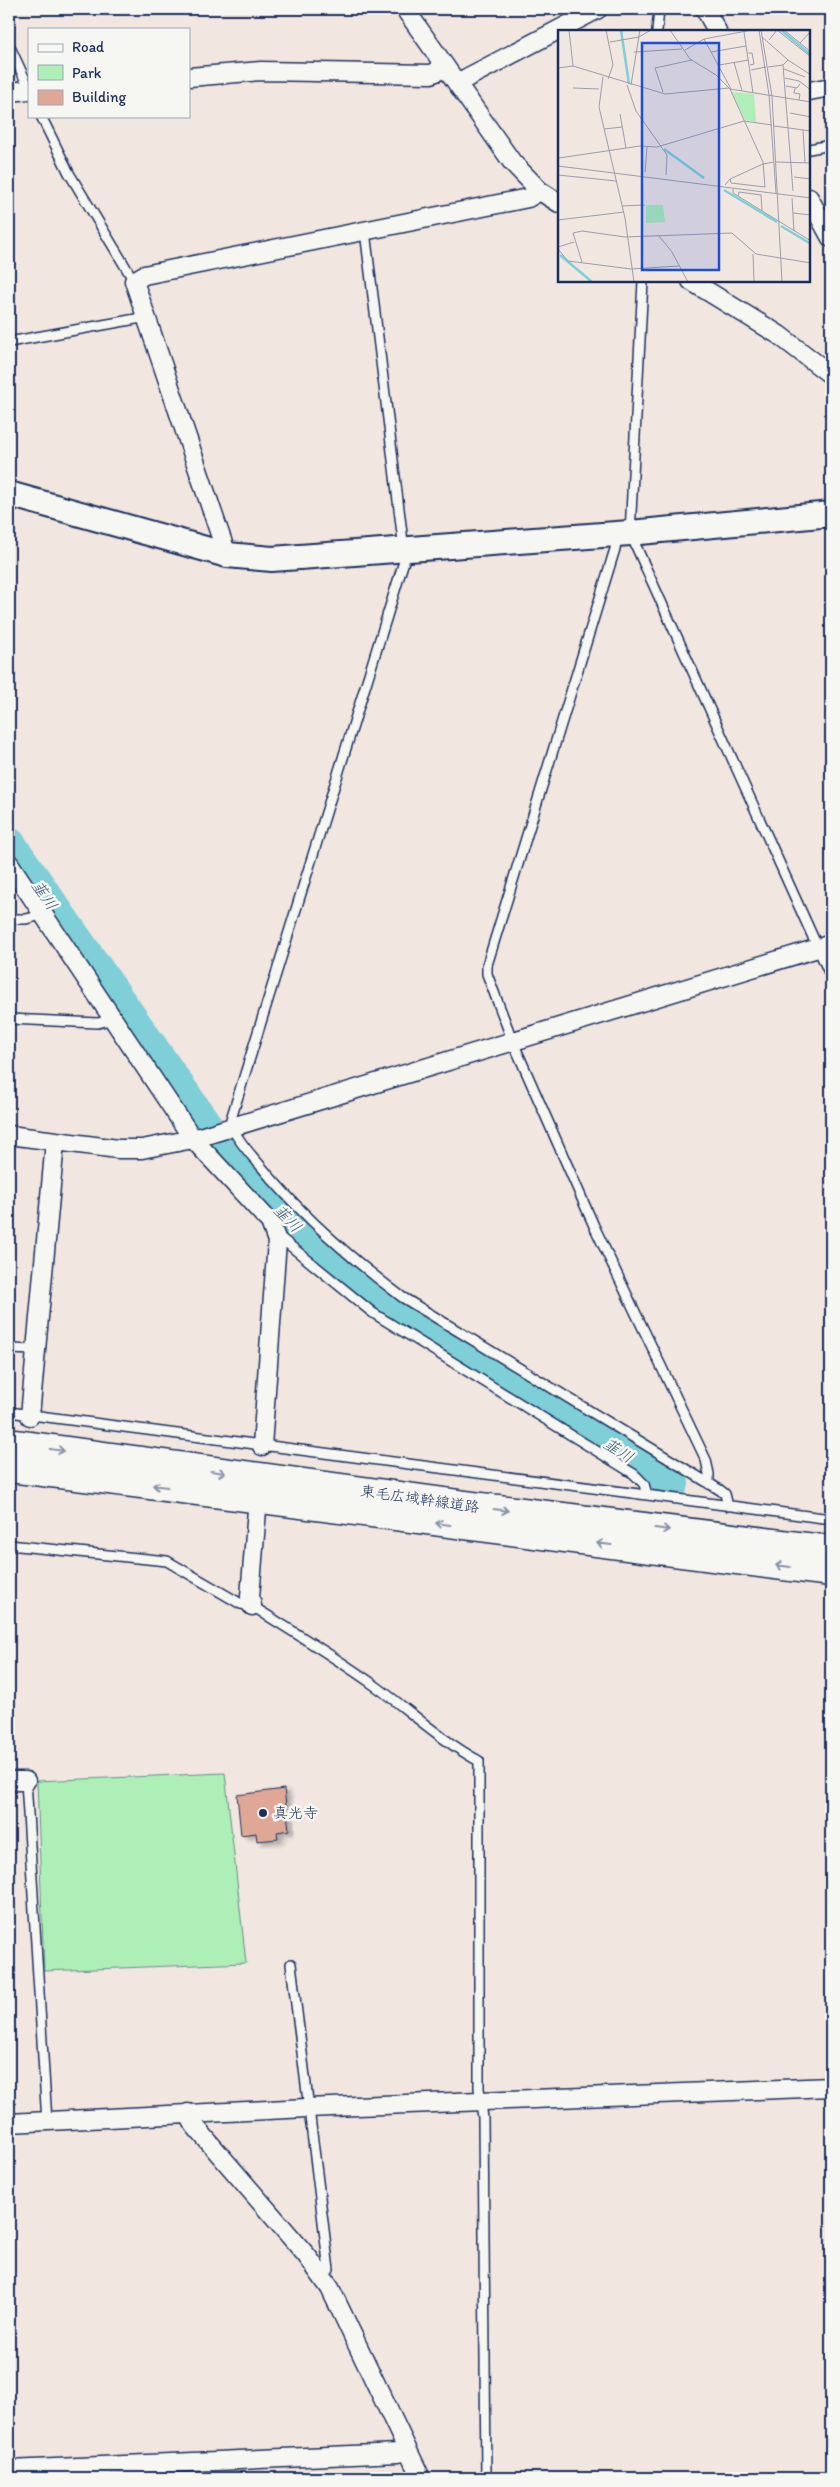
<svg xmlns="http://www.w3.org/2000/svg" width="840" height="2487" font-family="Itim,'Klee One',sans-serif">
<style>
.green{fill:#aeefb7;stroke:#648f8a}
.lines{fill:none;stroke-linecap:round;stroke-linejoin:round}
.river{stroke:#7ecfd8;stroke-width:34}
.building{fill:#dfa896;stroke:#1b2f5e;filter:url(#shadow)}
.lane-casing{stroke:#1b2f5e;stroke-width:12}
.street-casing{stroke:#1b2f5e;stroke-width:21}
.secondary-casing{stroke:#1b2f5e;stroke-width:28}
.highway-casing{stroke:#1b2f5e;stroke-width:31}
.lane{stroke:#f6f6f2;stroke-width:9}
.street{stroke:#f6f6f2;stroke-width:18}
.secondary{stroke:#f6f6f2;stroke-width:24}
.highway{stroke:#f6f6f2;stroke-width:28}
.oneway{stroke:#8892a8}
.poi-dot{fill:#1b2f5e;stroke:#f6f6f2;stroke-width:2}
.labels{text-anchor:middle;stroke-width:5;stroke-linejoin:round;paint-order:stroke}
.street-label{font-size:15px;fill:#1b2f5e;stroke:#f6f6f2}
.poi-label{font-size:15px;fill:#1b2f5e;stroke:#f6f6f2;text-anchor:start}
.water-label{font-size:16px;font-style:italic;fill:#34577c;stroke:#f6f6f2}
.inset-river{fill:none;stroke:#7ecfd8;stroke-width:2.5}
.inset-road{fill:none;stroke:#9b9dac;stroke-width:1}
.view{fill:#1d4ed8;fill-opacity:0.15;stroke:#1d4ed8;stroke-width:2.5}
.inset-edge{fill:none;stroke:#1b2f5e;stroke-width:2.5}
</style>
<defs>
<filter id="shadow"><feDropShadow dx="5.5" dy="3" stdDeviation="2.5" flood-color="#0004"/></filter>
</defs>
<rect width="100%" height="100%" fill="#f1e6e0"/>
<filter id="ink" filterUnits="userSpaceOnUse"><feTurbulence type="fractalNoise" baseFrequency=".02" numOctaves="2"/><feDisplacementMap in="SourceGraphic" scale="10" xChannelSelector="R" yChannelSelector="G"/><feConvolveMatrix kernelMatrix="1 2 1 2 8 2 1 2 1" color-interpolation-filters="sRGB"/></filter>
<g filter="url(#ink)">
<!-- green -->
<path class="green" d="M225,1773L246,1963L44,1971L37,1781Z"/>
<g class="lines">
<!-- river -->
<path class="river" d="M9,844L203,1122L225,1152L285,1218L347,1275L377,1299L672,1483"/>
</g>
<!-- building -->
<path class="building" d="M284,1789L289,1830L277,1832L278,1839L257,1841L256,1833L241,1835L237,1795Z"/>
<g class="lines">
<!-- lane casing -->
<g class="lane-casing">
<path id="lane" d="M657,31L659,9
M9,45L29,88
M41,116L69,173L134,281
M809,149L831,145
M365,231L405,558L231,1119L232,1128C239,1141 249,1153 259,1164C301,1215 350,1258 402,1297L720,1490L725,1494L728,1506
M643,281L630,533L831,977
M9,342L147,317
M617,536L615,549L487,965V974L513,1042L594,1226L706,1460L709,1474V1484
M9,919H26L42,915
M9,1019L98,1023L113,1019
M277,1241L282,1239L288,1244L373,1313L634,1474L644,1484L647,1495
M9,1349L35,1350
M9,1412L831,1519
M9,1545L167,1561L241,1604L252,1606C294,1632 337,1658 377,1687C411,1712 442,1741 479,1761V2088L483,2118L486,2478
M26,1781L47,2122
M291,1964L329,2270L322,2277"/>
</g>
<!-- street casing -->
<g class="street-casing">
<path id="street" d="M405,9L512,162L540,191L559,203
M705,9L717,31
M189,77L261,71L431,74L445,68
M457,83L598,9
M809,91L831,87
M9,92L29,90
M809,198L831,238
M691,281L779,335L831,375
M227,555L134,281L144,275L528,198L540,191
M9,863L193,1139L270,1222L277,1241L262,1446
M9,1135L118,1149H142L193,1139L831,944
M30,1416L55,1142
M252,1606L250,1597L258,1497
M9,1781H26
M188,2113L195,2126L307,2256L330,2288L421,2478
M9,2123L307,2108L831,2087
M9,2470L398,2453L407,2450"/>
</g>
<!-- secondary casing -->
<g class="secondary-casing">
<path id="secondary" d="M9,494L227,555L272,559L630,533L831,514"/>
</g>
<!-- highway casing -->
<g class="highway-casing">
<path id="highway" d="M9,1443L474,1506L831,1550
M9,1468C283,1500 557,1538 831,1572"/>
</g>
<!-- lane -->
<use href="#lane" class="lane"/>
<!-- street -->
<use href="#street" class="street"/>
<!-- secondary -->
<use href="#secondary" class="secondary"/>
<!-- highway -->
<use href="#highway" class="highway"/>
</g>
<!-- one-way arrows -->
<defs><path id="oneway-shaft" d="M-6 0H5M1.5-3L5.5 0L1.5 3" fill="none" stroke-width="1.6" stroke-linecap="round" stroke-linejoin="round" transform="scale(1.25)"/></defs>
<g class="oneway">
<use href="#oneway-shaft" transform="translate(57 1450) rotate(8)"/>
<use href="#oneway-shaft" transform="translate(218 1472) rotate(8)"/>
<use href="#oneway-shaft" transform="translate(160 1486) rotate(-173)"/>
<use href="#oneway-shaft" transform="translate(501 1510) rotate(7)"/>
<use href="#oneway-shaft" transform="translate(443 1524) rotate(-172)"/>
<use href="#oneway-shaft" transform="translate(662 1529) rotate(7)"/>
<use href="#oneway-shaft" transform="translate(604 1544) rotate(-173)"/>
<use href="#oneway-shaft" transform="translate(783 1566) rotate(-173)"/>
</g>
</g>
<!-- markers -->
<circle class="poi-dot" cx="263" cy="1813" r="5"/>
<g class="labels">
<!-- street labels -->
<g class="street-label">
<text transform="translate(420 1499) rotate(8)" y="5">東毛広域幹線道路</text>
</g>
<!-- poi labels -->
<g class="poi-label">
<text x="273" y="1818">真光寺</text>
</g>
<!-- water labels -->
<g class="water-label">
<text transform="translate(45 895) rotate(55)" y="6">韮川</text>
<text transform="translate(288 1218) rotate(45)" y="6">韮川</text>
<text transform="translate(619 1450) rotate(32)" y="6">韮川</text>
</g>
</g>
<!-- overview -->
<g transform="translate(558 30)">
<rect width="252" height="252" fill="#f1e6e0"/>
<path d="M174,62L196,64L198,92L187,90ZM88,175H105L107,192L88,193Z" fill="#aeefb7"/>
<path class="inset-river" d="M63,0L71,54M223,0L253,25M106,119L146,148M166,160L219,192M223,196L253,214M2,225L34,252"/>
<path class="inset-road" d="M11,0L15,36M48,0L55,35L50,49M112,0L132,29L158,45L172,59L205,132L207,157L173,153L172,149M201,0L211,65L218,163M203,0L214,66L224,252M226,0L253,22M186,2L195,63M204,7L230,30L253,45M146,9L173,59M211,10L219,0L253,27M52,12L81,7L93,0M242,13L253,1M127,20L146,9L194,0M76,22L124,19M153,22L188,16M190,23H194L196,34L192,35M176,32L184,61M161,35L191,30M225,35L235,161M210,37L225,35L230,30M0,38L15,36L107,64L171,58M226,39L247,47M193,40L208,37M45,47L41,77L67,188L76,252M227,48L241,51L253,60M69,55L78,81L109,125L108,145M73,55L82,0M228,56L239,58L242,54M15,58L41,59M237,58L236,63L242,64L241,70M172,59L253,72M105,62L97,38L134,30M232,83L253,87M62,84L68,118M216,96L253,101M46,99L64,97M245,100L247,133M1,128L82,116L99,117L186,91L214,95M218,132L253,133M0,136L253,168M87,142L89,117M0,145L58,151M236,147L253,149M167,155L172,149L205,134L216,132M175,159V163L253,211M180,166L181,162L203,165L204,181M234,168L236,201M64,176L87,175M235,183L253,185M0,190L66,182M101,206L114,222L130,252M0,217L16,212M0,219L10,231L73,239L121,236M195,224L196,252M24,232L15,203L24,201L67,207L174,203L198,224L253,233"/>
<path class="view" d="M84,13H161V240H84Z"/>
<rect width="252" height="252" class="inset-edge"/>
</g>
<!-- margin -->
<rect width="840" height="2487" fill="none" stroke="#f6f6f2" stroke-width="30"/>
<rect x="15" y="15" width="810" height="2457" fill="none" stroke="#1b2f5e" stroke-width="2" filter="url(#ink)"/>
<!-- legend -->
<rect x="28" y="28" width="162" height="90" fill="#f6f6f2" stroke="#9ea6b7"/>
<rect x="38" y="44" width="25" height="8" fill="#f6f6f2" stroke="#9ea6b7"/>
<text x="72" y="52" font-size="15" fill="#1b2f5e">Road</text>
<rect x="38" y="65" width="25" height="15" fill="#aeefb7" stroke="#9ea6b7"/>
<text x="72" y="78" font-size="15" fill="#1b2f5e">Park</text>
<rect x="38" y="90" width="25" height="15" fill="#dfa896" stroke="#9ea6b7"/>
<text x="72" y="102" font-size="15" fill="#1b2f5e">Building</text>
</svg>
